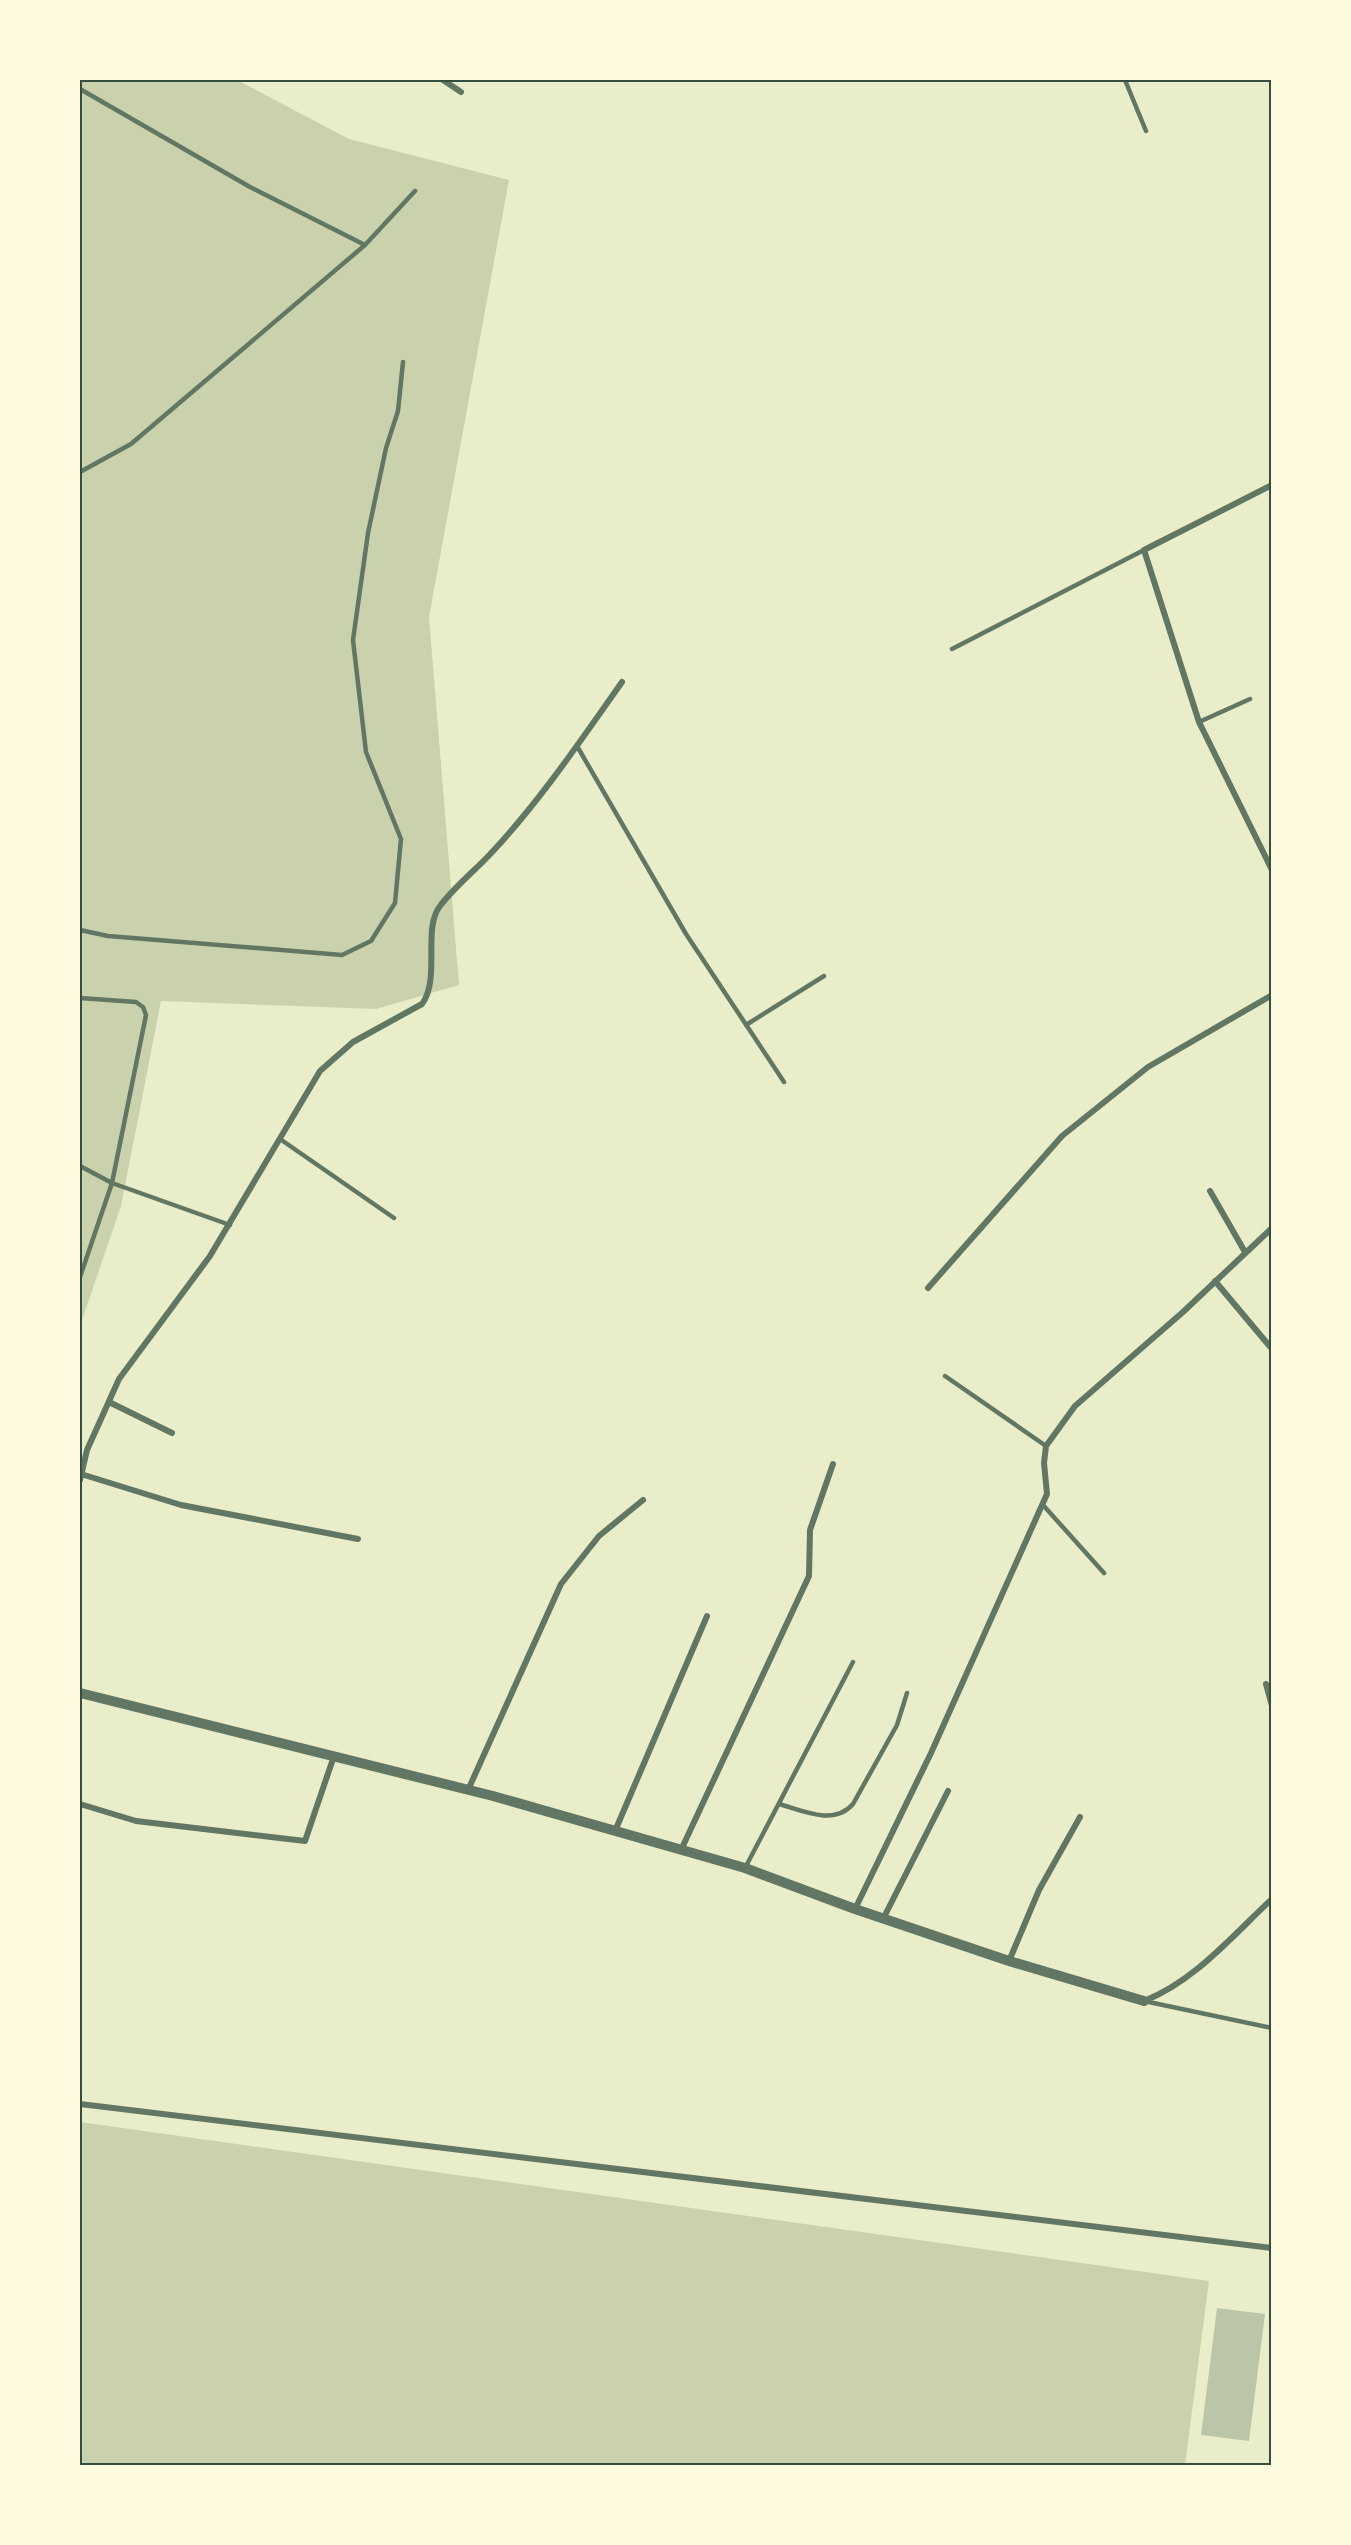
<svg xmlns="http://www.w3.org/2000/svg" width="1351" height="2545" font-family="Helvetica,sans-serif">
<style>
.green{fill:#cad2ad}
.building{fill:#bcc5a7}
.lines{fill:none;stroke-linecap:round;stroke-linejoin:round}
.service{stroke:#617663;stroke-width:4.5}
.minor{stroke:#617663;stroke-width:6}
.tertiary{stroke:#617663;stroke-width:10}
.neatline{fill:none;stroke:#344e41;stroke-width:2}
</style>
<rect width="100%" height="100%" fill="#e9edc9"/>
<!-- green -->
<path class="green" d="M80,80H237L349,139L509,180L429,617L459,985L376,1009L161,1001L121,1206L80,1326Z
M80,2122L1209,2281L1185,2465H80Z"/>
<!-- building -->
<path class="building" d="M1217,2308L1265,2314L1249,2441L1201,2435Z"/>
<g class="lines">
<!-- service -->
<path class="service" d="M1125,80L1146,131
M80,89L250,187L365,245L131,444L80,472
M365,245L415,191
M952,649L1144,550
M1199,722L1250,699
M577,746L686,934L784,1082
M80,930L108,936L342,955L371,941L395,903L401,839L366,752L353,640L368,533L386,448L398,411L403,362
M80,998L136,1002L143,1007L146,1015L112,1183L230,1225
M746,1025L824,976
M280,1139L394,1218
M80,1166L112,1183L80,1277
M945,1376L1046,1446
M1043,1505L1104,1573
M779,1804C803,1811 834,1826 853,1804L897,1725L907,1693
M745,1868L853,1662
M1144,2001L1272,2028"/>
<!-- minor -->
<path class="minor" d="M443,80L461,92
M1272,485L1144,550L1199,722L1272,870
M1210,1191L1245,1252
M1215,1281L1272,1349
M928,1288L1062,1136L1148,1067L1272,995
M109,1402L172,1433
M81,1474L181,1505L358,1539
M80,1480L87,1450L119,1379L210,1256L320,1071L353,1042L422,1004C441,978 422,929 440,906C455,886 477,869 494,850C542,798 581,740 622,682
M1266,1684L1272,1706
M468,1790L561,1584L599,1536L643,1500
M80,1804L136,1821L305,1841L334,1756
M615,1831L707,1616
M681,1850L809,1576L810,1530L833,1464
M855,1909L931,1753L1047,1494L1044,1463L1046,1446L1075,1406L1183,1312L1272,1228
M883,1919L948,1791
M1009,1961L1039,1890L1080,1817
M1144,2001C1195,1981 1232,1936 1272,1899
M80,2104L1272,2248"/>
<!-- tertiary -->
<path class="tertiary" d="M80,1693L493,1796L745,1868L855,1909L1009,1961L1144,2001"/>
</g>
<!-- border -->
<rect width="1351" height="2545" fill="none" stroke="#fefae0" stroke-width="162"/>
<rect x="81" y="81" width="1189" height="2383" class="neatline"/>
</svg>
